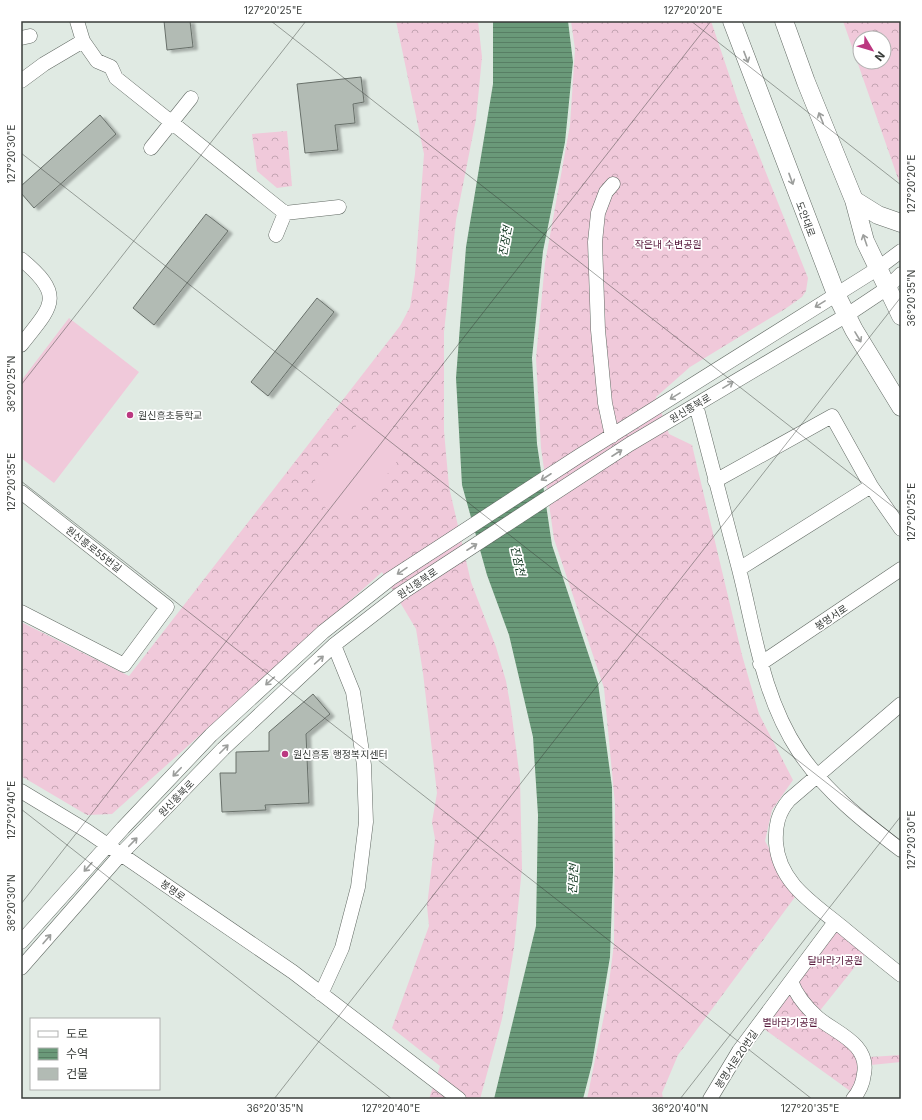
<svg xmlns="http://www.w3.org/2000/svg" width="922" height="1120" font-family="Inter,'Noto Sans KR',sans-serif">
<style>
.forest{fill:url(#forest-crowns);fill-rule:evenodd}
.pitch{fill:#f0c9da}
.water{fill:url(#water-rules)}
.building{fill:#b2bbb4;stroke:#68706a;filter:url(#shadow)}
.lines{fill:none;stroke-linecap:round;stroke-linejoin:round}
.minor-casing{stroke:#636b65;stroke-width:15}
.major-casing{stroke:#636b65;stroke-width:19}
.minor{stroke:#fff;stroke-width:14}
.major{stroke:#fff;stroke-width:18}
.oneway{stroke:#9c9e9c}
.ticks{fill:none;stroke:#393d3a;stroke-width:1;stroke-opacity:0.45}
.poi-dot{fill:#bb3880;stroke:#fff;stroke-width:1.5}
.labels{text-anchor:middle;stroke-width:3.5;stroke-linejoin:round;paint-order:stroke}
.street-label{font-size:10px;fill:#393d3a;stroke:#fff}
.park-label{font-size:10px;fill:#541638;stroke:#fff}
.poi-label{font-size:10px;fill:#393d3a;stroke:#fff;text-anchor:start}
.water-label{font-size:11px;font-style:italic;fill:#0b321b;stroke:#fff}
.neatline{fill:none;stroke:#393d3a;stroke-width:1.5}
.ticks-label{font-size:10px;text-anchor:middle;fill:#393d3a}
</style>
<defs>
<pattern id="forest-crowns" width="20" height="18" patternUnits="userSpaceOnUse"><rect width="20" height="18" fill="#f0c9da"/><path d="M2 6a3 3 0 1 1 6 0M12 15a3 3 0 1 1 6 0" fill="none" stroke="#c3a4b2"/></pattern>
<pattern id="water-rules" width="6" height="5" patternUnits="userSpaceOnUse"><rect width="6" height="5" fill="#6a9979"/><path d="M0 2.5h6" fill="none" stroke="#587e64"/></pattern>
<filter id="shadow"><feDropShadow dx="4.5" dy="2.5" stdDeviation="1" flood-color="#0004"/></filter>
</defs>
<rect width="100%" height="100%" fill="#e0eae3"/>
<!-- forest -->
<path class="forest" d="M396,21H478L482,57L476,119L456,220L444,332V431L449,487L471,582L496,647L506,681L511,709L520,779L522,868L514,948L502,1019L480,1099H429L440,1066L392,1028L429,926L427,906L435,839L432,822L437,793L423,673L416,629L382,572L112,814L87,815L21,776V622L129,676L400,326L410,307L415,274L424,154Z
M571,21H711L741,110L808,278L806,291L802,297L785,309L690,367L656,397L669,434L692,445L742,655L759,714L793,780L772,810L765,841L795,897L678,1055L662,1093L663,1099H587L606,1006L614,944L615,804L604,688L554,539L541,448L536,358L545,263L570,125L575,49Z
M843,21H901V187ZM860,38H884V62H860Z
M287,131L292,186L277,188L257,171L252,134Z
M836,926L866,953L818,1013L796,980Z
M790,987L855,1050L862,1070L853,1093L760,1026Z
M901,1055V1062L871,1065L870,1057Z"/>
<!-- pitch -->
<path class="pitch" d="M69,318L139,372L54,483L21,458V381Z
M378,419C398,424 409,440 398,460C393,468 385,476 379,484C371,494 361,514 347,515C325,518 316,496 315,479L357,425L367,420Z"/>
<!-- water -->
<path class="water" d="M493,21H568L573,62L565,142L543,251L532,358L537,444L552,545L598,683L612,787L613,872L610,957L592,1064L583,1099H494L536,926L538,815L533,737L509,635L487,575L462,485L456,378L466,247L493,84Z"/>
<!-- building -->
<path class="building" d="M164,21H190L193,47L167,50Z
M361,77L364,102L353,104L355,123L335,125L338,150L305,153L297,84Z
M100,115L116,134L34,208L21,193V186Z
M206,214L228,231L154,325L133,308Z
M317,298L334,312L268,396L251,382Z
M313,694L330,714L306,734L309,803L265,805L266,810L222,812L220,773H236V752L269,751V732Z"/>
<g class="lines">
<!-- minor casing -->
<g class="minor-casing">
<path id="minor" d="M77,21L83,41L97,61L111,67L116,78L285,213L339,207
M21,38L30,36
M21,81L44,64L83,41
M151,148L191,98
M276,235L285,213
M21,259C66,296 52,306 21,345
M696,405C710,460 725,514 739,569C755,632 762,696 799,752C825,791 864,822 901,850
M612,436L605,403L598,330L595,242L598,213L606,192L613,184
M715,481L832,416L871,486L901,529
M21,492L167,607L124,665L21,612
M739,569L871,486
M760,664L901,569
M901,704L789,800C778,813 775,826 776,843C779,883 813,903 842,927C861,943 881,959 901,975
M21,791L87,831L293,972L459,1099
M21,942L123,828L211,735L323,632L390,579L579,456L877,269L901,251
M21,968L121,854L223,749L334,645L400,594L630,444L847,315L886,289L901,274
M791,981C796,995 807,1008 818,1018C836,1033 870,1044 864,1074C863,1083 859,1092 853,1099
M321,994L342,948L358,887L366,822L364,765L353,692L334,645
M710,1099L739,1051L835,922"/>
</g>
<!-- major casing -->
<g class="major-casing">
<path id="major" d="M732,21L836,294L854,330L901,407
M784,21L806,82L854,200L865,241L901,316
M854,200L878,215L901,223"/>
</g>
<!-- minor -->
<use href="#minor" class="minor"/>
<!-- major -->
<use href="#major" class="major"/>
</g>
<!-- one-way arrows -->
<defs><path id="oneway-shaft" d="M-6 0H5M1.5-3L5.5 0L1.5 3" fill="none" stroke-width="1.6" stroke-linecap="round" stroke-linejoin="round"/></defs>
<g class="oneway">
<use href="#oneway-shaft" transform="translate(746 57) rotate(69)"/>
<use href="#oneway-shaft" transform="translate(821 118) rotate(-112)"/>
<use href="#oneway-shaft" transform="translate(791 179) rotate(70)"/>
<use href="#oneway-shaft" transform="translate(865 240) rotate(-109)"/>
<use href="#oneway-shaft" transform="translate(820 304) rotate(148)"/>
<use href="#oneway-shaft" transform="translate(858 337) rotate(59)"/>
<use href="#oneway-shaft" transform="translate(728 385) rotate(-31)"/>
<use href="#oneway-shaft" transform="translate(675 396) rotate(148)"/>
<use href="#oneway-shaft" transform="translate(617 453) rotate(-33)"/>
<use href="#oneway-shaft" transform="translate(546 477) rotate(147)"/>
<use href="#oneway-shaft" transform="translate(472 547) rotate(-33)"/>
<use href="#oneway-shaft" transform="translate(402 571) rotate(146)"/>
<use href="#oneway-shaft" transform="translate(319 660) rotate(-42)"/>
<use href="#oneway-shaft" transform="translate(270 681) rotate(138)"/>
<use href="#oneway-shaft" transform="translate(224 749) rotate(-45)"/>
<use href="#oneway-shaft" transform="translate(177 772) rotate(134)"/>
<use href="#oneway-shaft" transform="translate(133 842) rotate(-46)"/>
<use href="#oneway-shaft" transform="translate(88 867) rotate(132)"/>
<use href="#oneway-shaft" transform="translate(47 939) rotate(-49)"/>
</g>
<!-- ticks -->
<path class="ticks" d="M271,21L901,513M691,21L901,185M21,153L901,841M21,385L306,21M21,481L812,1099M21,809L392,1099M21,904L711,21M274,1099L901,297M680,1099L901,816"/>
<!-- markers -->
<g class="poi-dot">
<circle cx="130" cy="415" r="4"/>
<circle cx="285" cy="754" r="4"/>
</g>
<g class="labels">
<!-- street labels -->
<g class="street-label">
<text transform="translate(806 219) rotate(69)" y="4">도안대로</text>
<text transform="translate(690 408) rotate(-31)" y="4">원신흥북로</text>
<text transform="translate(94 549) rotate(38)" y="4">원신흥로55번길</text>
<text transform="translate(417 583) rotate(-34)" y="4">원신흥북로</text>
<text transform="translate(831 617) rotate(-34)" y="4">봉명서로</text>
<text transform="translate(176 798) rotate(-46)" y="4">원신흥북로</text>
<text transform="translate(173 890) rotate(35)" y="4">봉명로</text>
<text transform="translate(736 1059) rotate(-56)" y="4">봉명서로20번길</text>
</g>
<!-- park labels -->
<g class="park-label">
<text x="668" y="248">작은내 수변공원</text>
<text x="835" y="964">달바라기공원</text>
<text x="790" y="1026">별바라기공원</text>
</g>
<!-- poi labels -->
<g class="poi-label">
<text x="138" y="419">원신흥초등학교</text>
<text x="293" y="758">원신흥동 행정복지센터</text>
</g>
<!-- water labels -->
<g class="water-label">
<text transform="translate(505 241) rotate(-80)" y="4">진잠천</text>
<text transform="translate(518 561) rotate(77)" y="4">진잠천</text>
<text transform="translate(573 879) rotate(-87)" y="4">진잠천</text>
</g>
</g>
<!-- border -->
<rect width="922" height="1120" fill="none" stroke="#ffffff" stroke-width="44"/>
<!-- legend -->
<rect x="30" y="1018" width="130" height="72" fill="#ffffff" stroke="#b0b1b0"/>
<rect x="38" y="1031" width="20" height="6" fill="#ffffff" stroke="#b0b1b0"/>
<text x="66" y="1038" font-size="12" fill="#393d3a">도로</text>
<rect x="38" y="1048" width="20" height="12" fill="url(#water-rules)" stroke="#b0b1b0"/>
<text x="66" y="1058" font-size="12" fill="#393d3a">수역</text>
<rect x="38" y="1068" width="20" height="12" fill="#b2bbb4" stroke="#b0b1b0"/>
<text x="66" y="1078" font-size="12" fill="#393d3a">건물</text>
<!-- north arrow -->
<g transform="translate(872 50) rotate(128)"><circle r="19" fill="#ffffff" stroke="#b0b1b0"/>
<path d="M0-3L7 15L0 10L-7 15Z" fill="#bb3880"/>
<text y="-6" font-size="11" font-weight="bold" text-anchor="middle" fill="#393d3a">N</text>
</g>
<rect x="22" y="22" width="878" height="1076" class="neatline"/>
<g class="ticks-label">
<text x="273" y="14">127°20'25"E</text>
<text x="693" y="14">127°20'20"E</text>
<text transform="translate(11 154) rotate(-90)" y="4">127°20'30"E</text>
<text transform="translate(911 184) rotate(-90)" y="4">127°20'20"E</text>
<text transform="translate(911 298) rotate(-90)" y="4">36°20'35"N</text>
<text transform="translate(11 384) rotate(-90)" y="4">36°20'25"N</text>
<text transform="translate(11 482) rotate(-90)" y="4">127°20'35"E</text>
<text transform="translate(911 512) rotate(-90)" y="4">127°20'25"E</text>
<text transform="translate(11 810) rotate(-90)" y="4">127°20'40"E</text>
<text transform="translate(911 840) rotate(-90)" y="4">127°20'30"E</text>
<text transform="translate(11 903) rotate(-90)" y="4">36°20'30"N</text>
<text x="275" y="1112">36°20'35"N</text>
<text x="391" y="1112">127°20'40"E</text>
<text x="680" y="1112">36°20'40"N</text>
<text x="810" y="1112">127°20'35"E</text>
</g>
</svg>
